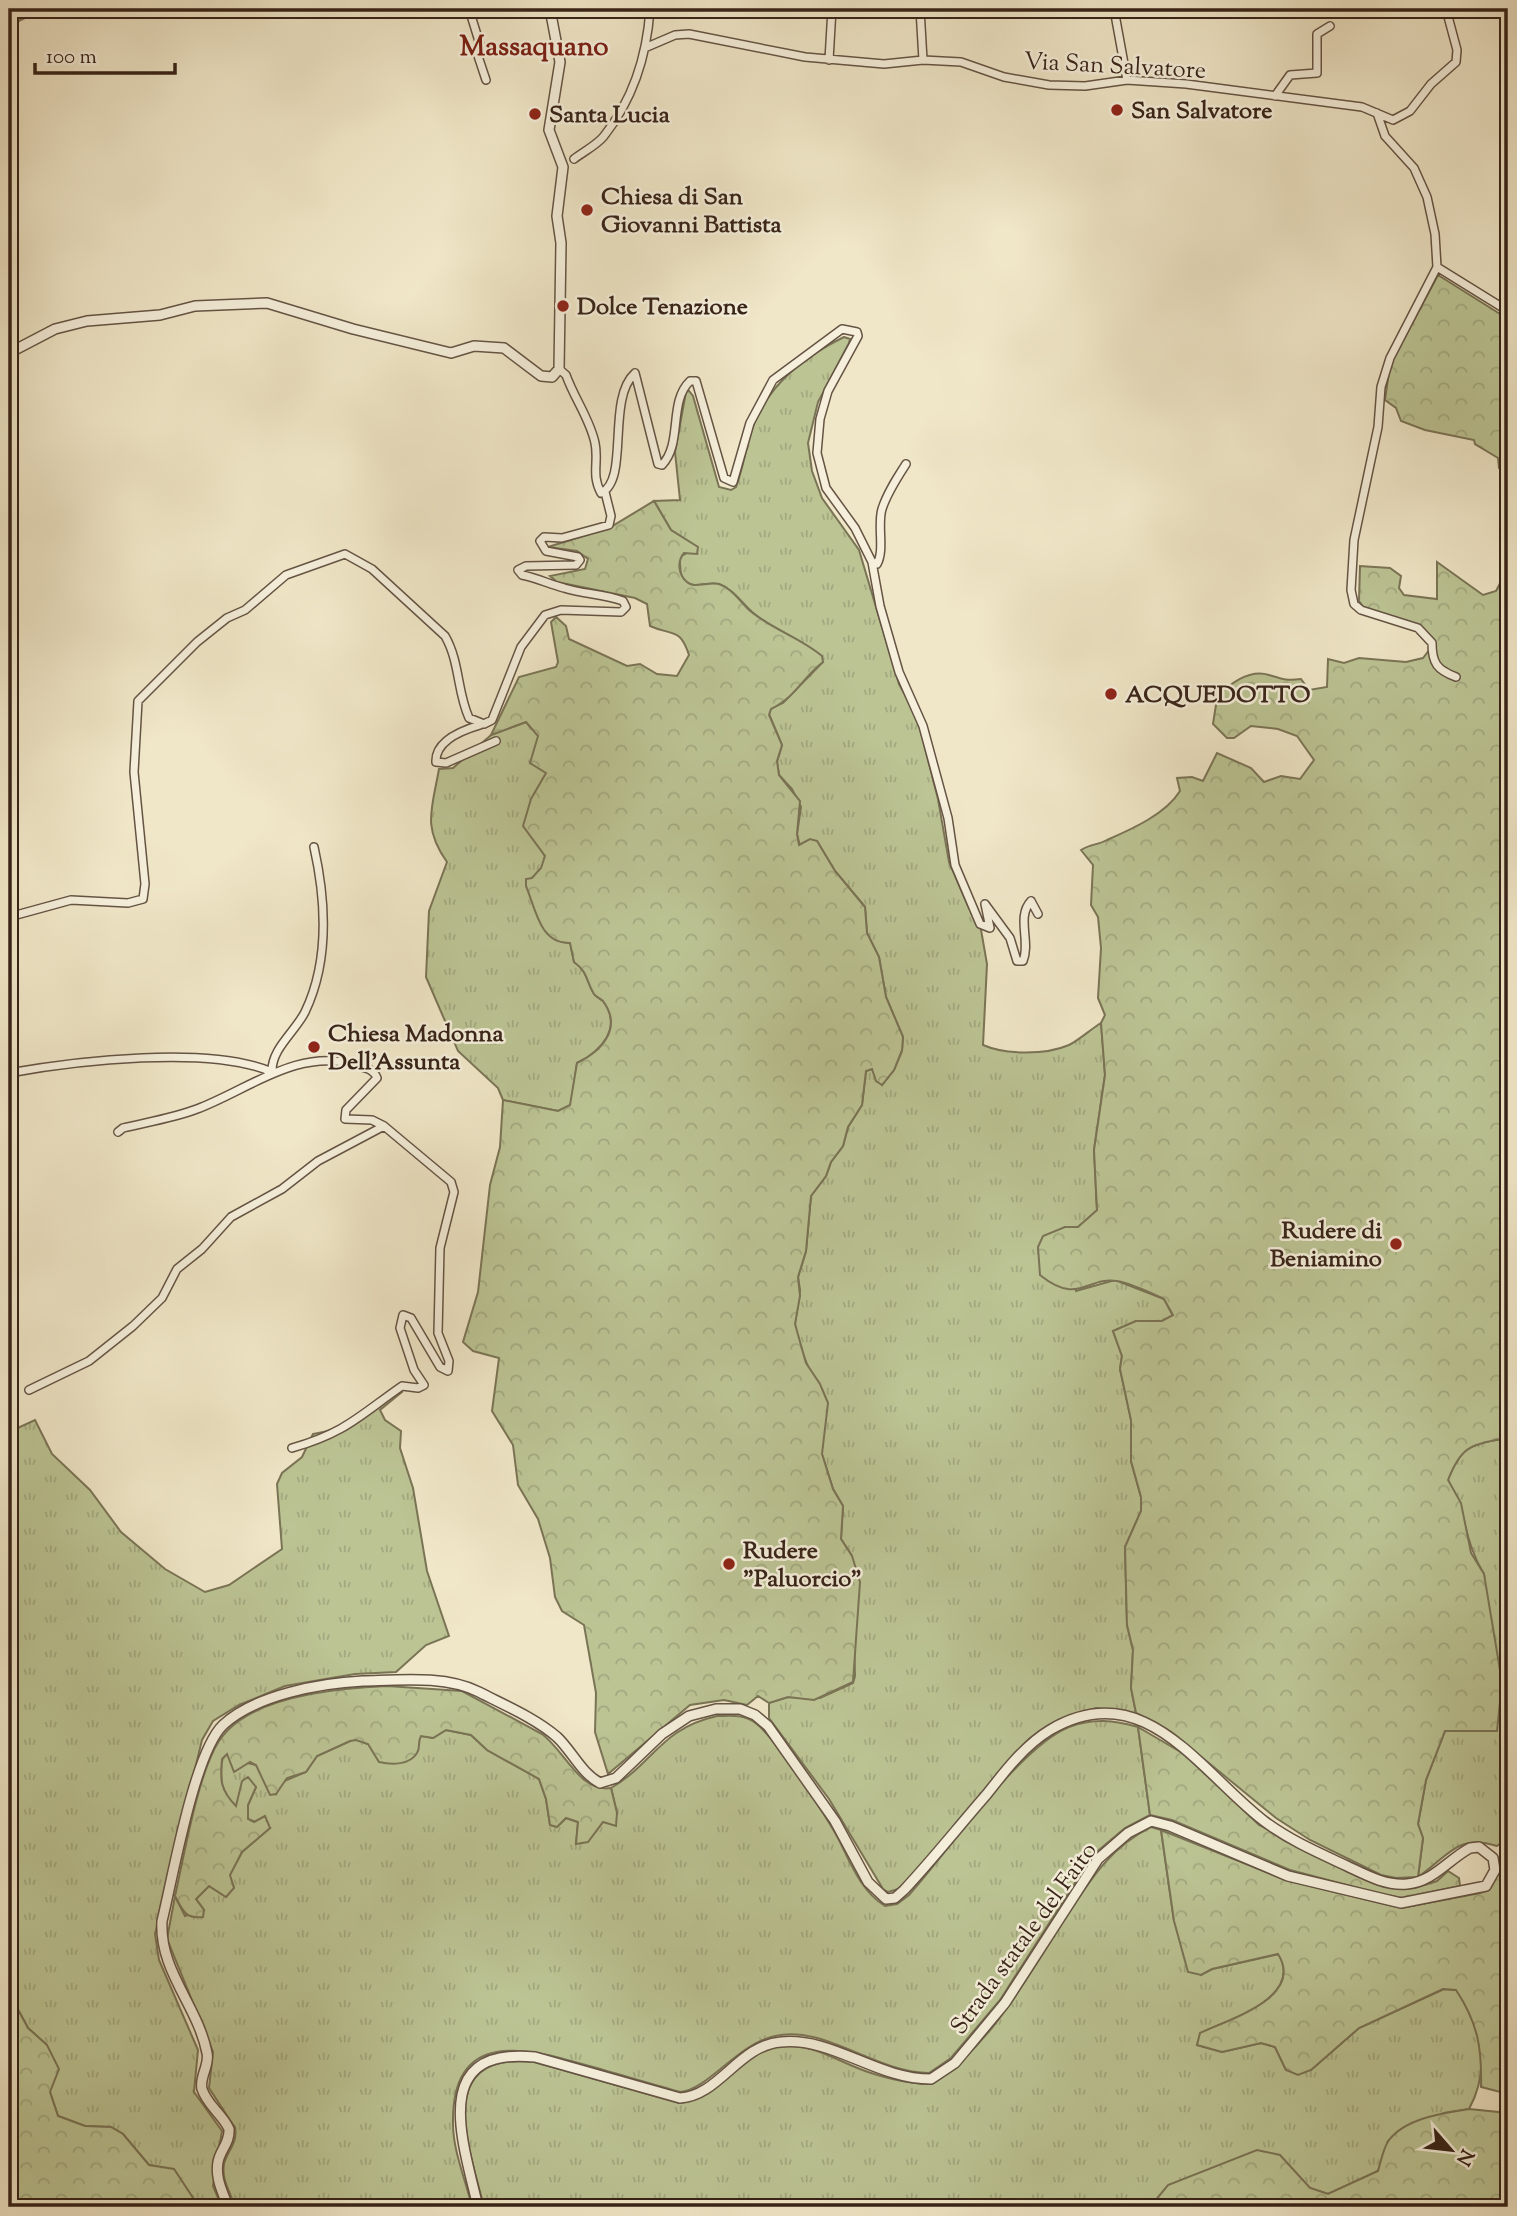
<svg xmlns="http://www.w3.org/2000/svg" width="1517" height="2216" font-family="'Sorts Mill Goudy',serif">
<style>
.grass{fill:url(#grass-tufts);stroke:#7a7456;stroke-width:2}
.forest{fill:url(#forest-crowns);stroke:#7a7456;stroke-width:2}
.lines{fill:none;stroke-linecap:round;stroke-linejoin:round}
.minor-casing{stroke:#655444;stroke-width:10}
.tertiary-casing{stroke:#655444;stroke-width:12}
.minor{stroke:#f5efdb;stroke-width:7}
.tertiary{stroke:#f5efdb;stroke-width:9}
.poi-dot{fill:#8f2418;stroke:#f5efdb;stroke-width:2.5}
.labels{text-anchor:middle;stroke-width:5;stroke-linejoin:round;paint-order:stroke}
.street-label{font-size:24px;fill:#372318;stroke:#f5efdb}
.poi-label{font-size:24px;font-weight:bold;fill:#372318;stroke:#f5efdb;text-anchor:start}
.quarter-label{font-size:28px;font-weight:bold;fill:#7a1f14;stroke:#f5efdb}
</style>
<defs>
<pattern id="grass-tufts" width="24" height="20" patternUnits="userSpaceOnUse" patternTransform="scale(1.75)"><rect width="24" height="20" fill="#bcc494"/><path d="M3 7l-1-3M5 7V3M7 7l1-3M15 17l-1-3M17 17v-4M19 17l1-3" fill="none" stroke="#a2a87f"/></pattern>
<pattern id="forest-crowns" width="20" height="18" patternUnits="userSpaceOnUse" patternTransform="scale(1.75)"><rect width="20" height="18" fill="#bcc494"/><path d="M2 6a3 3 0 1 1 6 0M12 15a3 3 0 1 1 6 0" fill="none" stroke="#a2a87f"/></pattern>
</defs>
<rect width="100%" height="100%" fill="#f0e7c8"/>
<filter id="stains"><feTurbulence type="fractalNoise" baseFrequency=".00286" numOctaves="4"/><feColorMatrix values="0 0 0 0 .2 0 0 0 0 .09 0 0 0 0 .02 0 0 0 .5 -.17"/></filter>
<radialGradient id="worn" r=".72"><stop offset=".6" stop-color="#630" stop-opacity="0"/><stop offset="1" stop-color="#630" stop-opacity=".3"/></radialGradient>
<!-- grass -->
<path class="grass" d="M844,337L850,339L849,343L818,402L808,443L812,471L822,498L859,550L899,684L917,717L938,799L949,862L968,906L980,924L987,964L983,1045C1006,1055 1046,1055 1069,1045C1078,1041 1091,1029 1101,1023L1105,1075L1094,1150L1097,1211L1078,1227H1065L1076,1291L1115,1280L1164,1299L1173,1316L1162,1321H1136L1113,1331L1122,1356L1120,1369L1131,1420V1461L1141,1497V1511L1125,1547L1127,1625L1133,1650L1131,1688L1136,1713L1096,1708L1058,1720L1029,1739L902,1888L888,1892L883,1889L829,1799L769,1718V1703L788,1697L820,1698L853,1683L855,1676L852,1556L841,1539L843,1506L833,1489L822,1454L809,1369L799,1344L795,1324L800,1290L798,1277L806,1251L811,1196L826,1176L831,1162L843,1146L848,1127L862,1105L866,1071L872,1069L882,1085L894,1070L902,1051L903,1037L886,997L879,957L867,933L865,907L835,871L817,841L810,840L800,846L797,834L801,807L792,789L779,775L777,762L782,745L769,714L771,708L783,703L823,662C805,638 775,632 752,612C742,603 733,589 719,584C709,581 695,589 687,583C679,576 680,567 680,557L697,547L671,530L654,501L680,500L675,452L686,392L689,391L693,396L719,487L731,490L736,487C744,466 746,444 754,424C770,383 805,356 844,337Z
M526,722L539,736L547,772C528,804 525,823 545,856L542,868L532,878L570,942L574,962C588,971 586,981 594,994C596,997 600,998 603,1001C623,1028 601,1051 577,1063L571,1105L558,1111L503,1100L498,1088L458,1051L426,977L429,911L447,862C422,827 432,809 439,769L453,768L491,735Z
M399,1384L402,1392L380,1410L385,1420L401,1431L400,1448L413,1488L427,1571L449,1636L426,1645L396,1672L355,1674L285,1686L239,1705L213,1721L202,1740L155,1934L159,1960L198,2050L194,2092L222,2131L213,2186L222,2207H199L174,2170L149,2165L123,2134L111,2127L85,2126L58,2116L50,2092L47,2045L28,2028L9,1993V1432L35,1420L52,1454L90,1490L121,1532L165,1569L205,1592L229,1585L282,1549L277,1484L282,1473L302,1457L313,1434C349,1429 371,1406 399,1384Z
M1502,1439L1508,1443V1827L1505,1840L1497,1846C1456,1834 1450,1855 1418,1877L1423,1838L1418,1824L1426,1780L1445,1731H1497L1484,1574C1464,1542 1467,1514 1448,1480C1460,1449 1469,1444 1502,1439Z
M717,1716C730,1716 742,1714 754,1722C774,1735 826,1816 839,1840C851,1864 861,1891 885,1906L897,1904L909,1895C948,1852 1019,1747 1069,1727C1093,1718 1114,1720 1138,1727L1150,1815L1125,1828L1093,1855L1000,2000L951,2058L929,2073C876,2073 823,2024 775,2036C737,2044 708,2090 680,2092C651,2084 622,2075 593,2067C529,2049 451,2025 453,2124C453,2151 466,2181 472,2207H235C231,2193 221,2180 224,2164C227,2151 238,2143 235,2128L209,2088L213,2052L167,1939L175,1896L185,1916L204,1910L196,1899L209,1886L226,1897L234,1887L229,1876L242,1852L270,1828L248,1819V1805L256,1787L236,1807C220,1789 220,1781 222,1759L227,1754L231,1759L256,1765L276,1794L282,1782L306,1772L317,1756L350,1741L356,1739L368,1744L418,1742L421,1736L433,1738L446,1730L471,1735L487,1750L539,1779L546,1799L550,1825L557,1827L566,1818L578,1822L576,1843L588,1841L603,1822L617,1813L611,1788C655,1762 660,1729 717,1716Z
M1151,1827L1161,1830L1174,1921L1201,1975L1212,1969L1279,1954C1303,1998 1231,2018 1201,2033L1197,2045L1222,2052L1261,2043L1275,2047L1286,2070H1311L1359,2028L1444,1989L1457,1990C1480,2029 1492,2067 1469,2109L1444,2113L1388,2141L1378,2171L1328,2194L1310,2188L1280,2156L1169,2185L1150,2207H484C469,2147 432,2051 534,2062L679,2103C720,2100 739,2051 781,2046C814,2043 838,2062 868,2072C889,2079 911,2084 932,2084C990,2046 1025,1981 1062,1923C1088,1884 1108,1848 1151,1827Z"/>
<!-- forest -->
<path class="forest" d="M9,9H43L9,26Z
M1438,275L1508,319V472L1499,468L1498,458L1475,444L1474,440L1425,430L1401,421L1396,408L1385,400L1390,365Z
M654,501L671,530L698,547L697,554L684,553C677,561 678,575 687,582C694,589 709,581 719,584C731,588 739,600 748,609C770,629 800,637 822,656L823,662C803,677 795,698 771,709L769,715L782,745L777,761L779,775L800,801L797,834L799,845L810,839L817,841L835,871L865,907L867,933L879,957L886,997L903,1037L902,1050L894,1070L882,1085L876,1081L872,1069L866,1071L862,1105L848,1127L843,1146L831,1162L826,1176L811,1196L806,1251L798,1277L800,1296L795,1324L806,1363L820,1384L828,1403L822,1454L833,1489L843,1506L841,1539L852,1556L860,1582L853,1682L814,1700L788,1697L769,1703L758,1696L747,1705L724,1700L690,1705L608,1774L595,1732L596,1693L584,1625L562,1611L555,1597L550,1558L538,1519L518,1485L513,1445L492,1411L499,1358L473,1351L463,1342L478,1292L490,1185L500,1147L503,1100L558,1111L570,1105L577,1063C602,1051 623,1028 603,1001C600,998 596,997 594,994C586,981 588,972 574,962L570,943C540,944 536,910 526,886V879L532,878L541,868L545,856L523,826L531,799L546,773L530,763L538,736L526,722L491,735L519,677L556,667L558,662L551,622L556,617L566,626L569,639L627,666L640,664L657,674L677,676L689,655C680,627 672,636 650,626L647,604L635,598L557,582L550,576L585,569L588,559L577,551L548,547L609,528Z
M1437,562L1483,595L1496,591L1508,568V1443L1502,1439C1469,1444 1460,1449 1448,1480L1461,1503L1471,1553L1484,1574L1502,1682L1497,1731H1445L1426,1780L1418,1824L1423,1838L1418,1877L1396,1878L1381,1875L1310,1840L1276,1818L1171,1732L1136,1713L1131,1688L1133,1650L1127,1625L1125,1547L1141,1511V1497L1131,1461V1420L1120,1369L1122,1356L1113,1331L1136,1321H1162L1173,1315L1164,1299C1149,1292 1133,1284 1117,1281C1088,1276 1078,1306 1040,1275L1038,1247L1043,1236L1065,1227H1078L1097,1210L1094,1150L1105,1075L1101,1023L1105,1015L1098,998L1101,948L1098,917L1091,905L1093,865L1081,850C1090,844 1098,845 1107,840C1132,829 1166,814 1180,791L1177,778L1192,777L1203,781L1217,753L1251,768L1264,782L1281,776L1300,779L1314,760L1297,736L1278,729L1251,726L1234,738H1227L1213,724L1216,705L1213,699C1228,686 1248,668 1269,675C1282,679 1287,681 1301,679L1309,690L1327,687L1328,659L1344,663L1359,658L1406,662L1423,658L1430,649L1428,635L1381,615H1369L1359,601L1360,566L1390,568L1401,576L1399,588L1404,595L1437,599Z
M387,1686L462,1691L542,1734C565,1751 580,1793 611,1788L617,1813L616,1826L603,1822L588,1842L576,1844L578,1822L566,1818L557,1827L550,1825L546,1799L539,1779L487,1750L471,1735L446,1730L433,1738L421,1736C417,1743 421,1747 417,1753C410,1765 392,1765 379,1762L368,1744L356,1740L350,1741L317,1756L306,1772L287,1778L276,1794L270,1795L256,1765L250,1762L234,1772L227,1754L222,1759C220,1780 220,1790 236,1806L242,1781L248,1777L256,1787L248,1805V1819L254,1822L265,1816L270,1828L242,1852L230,1875L234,1888L226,1897L209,1886L196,1899L204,1910L203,1917C185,1919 183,1911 175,1896C184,1856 198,1773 219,1741C248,1696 338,1688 387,1686Z
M1138,1727L1184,1754L1259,1825L1375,1882L1401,1889L1415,1888L1437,1881L1448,1871L1459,1878L1460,1886L1403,1898L1381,1894L1290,1870L1172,1820L1150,1815Z
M1161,1830L1286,1880L1401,1908L1480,1893L1489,1890L1500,1871L1508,1876V2094L1481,2087C1482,2048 1478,2023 1456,1990L1443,1989L1359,2028L1311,2070L1298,2075L1286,2070L1275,2047L1261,2043L1222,2052L1197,2045L1200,2033C1230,2019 1305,1997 1278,1954L1212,1969L1201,1975L1188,1972L1174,1921Z
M9,1993L28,2028L47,2045L59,2069L50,2092L58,2116L85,2126L111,2127L123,2134L149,2165L174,2169L199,2207H91L79,2203L74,2207H9Z
M1469,2109L1508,2113V2207H1150L1168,2185L1257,2150L1280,2155L1310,2188L1328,2194L1378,2171C1381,2162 1383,2148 1389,2140C1406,2118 1443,2113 1469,2109Z"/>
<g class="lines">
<!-- minor casing -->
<g class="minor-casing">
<path id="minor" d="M469,9L482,51L478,56L486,80
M920,9L923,60
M1114,9L1127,80
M647,47L675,35L689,34L805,57L884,64L923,60L961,62L1004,77L1049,85L1085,86L1127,80L1186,84L1362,107L1393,120L1410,111L1431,84L1456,62L1457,50L1446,9
M829,60L832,9
M1275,96L1290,75L1317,73V34L1330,26
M1377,113L1385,136L1414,168L1427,197L1435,234L1437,267L1390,358L1381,387L1378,427L1354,540L1351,590L1354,604L1361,610L1418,628L1432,643C1432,663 1437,670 1456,677
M574,159C583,152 597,145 604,136C634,98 647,55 650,9
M1437,267L1508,311
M559,369L566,375C574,398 590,419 595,443C599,461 591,475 601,493C630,480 606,399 635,373L658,464L662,465C683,443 668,402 690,381H696L724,478L733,482L750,423L773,380L842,329L857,332L858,336L828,391L820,419L817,453L826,488L855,528L872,562L877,564C885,550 877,525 882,509C887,493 897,478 906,464
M872,562L880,606L899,672L923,726L948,818L955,865L980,924L990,928L985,904L1010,938L1017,961H1023C1031,942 1016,917 1031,901L1038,914
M480,725C463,730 435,741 436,762L446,763L496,741
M9,917L71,900L128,903L143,899L145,884L134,772L138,701L197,642L227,618L245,610L286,575L345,554L372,569L445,636C460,662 457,692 469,718L484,724L492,720L521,647L545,615L561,610L621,612L626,607L623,601C604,594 583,594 564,588C549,584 537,578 522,575L518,570L526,566L576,565L580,560L578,557L546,551L540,541L544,537L562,538L609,525L611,516L605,492
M9,1073C76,1061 209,1045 272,1072C271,1049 295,1032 305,1012C330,960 326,901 314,847
M118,1132L123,1128C148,1122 173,1118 197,1109C248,1090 298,1047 356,1065C365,1068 374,1069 377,1078L346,1110L345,1119L372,1120L384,1126L451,1182L454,1192L440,1248L438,1333L449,1361L448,1371L440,1367L411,1318L403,1315L400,1328L414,1370L424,1385L418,1388L402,1386C359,1416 345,1433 292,1448
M29,1390L89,1361L133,1326L162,1298L177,1269L202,1249L231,1217L282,1189L318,1161L384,1126"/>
</g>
<!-- tertiary casing -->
<g class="tertiary-casing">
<path id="tertiary" d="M9,353L55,329L87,321L160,315L195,306L267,303L353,329L451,353L474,346L504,348L541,376L552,377L559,369L561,243L557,216L563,167L549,130L560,62L550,9
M228,2207C223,2192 215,2179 218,2162C220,2150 230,2143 229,2129C223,2115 207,2105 202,2089C199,2077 210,2065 207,2053C198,2006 159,1971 162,1921C173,1877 194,1753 223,1725C255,1695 321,1683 363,1681C399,1680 446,1675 479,1692C504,1705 535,1718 557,1737C572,1751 581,1773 600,1783L616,1778L662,1734L689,1716L716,1709H740L755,1715L768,1726L835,1821L868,1882L886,1899L895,1898L904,1890C933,1859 959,1826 987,1794C1005,1771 1025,1745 1050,1730C1144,1674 1200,1772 1264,1821C1289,1840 1319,1853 1347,1866C1366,1875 1386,1886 1407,1884C1433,1882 1449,1859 1470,1848L1479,1847L1493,1858L1495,1870L1486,1886L1401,1903L1288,1876L1170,1826L1151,1821L1128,1833L1098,1859L1005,2003L955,2063L931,2079C876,2079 833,2037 781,2042C739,2045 719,2096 680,2098L535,2057C428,2046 463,2142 478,2207"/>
</g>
<!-- minor -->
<use href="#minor" class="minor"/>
<!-- tertiary -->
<use href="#tertiary" class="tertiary"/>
</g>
<!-- markers -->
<g class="poi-dot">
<circle cx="1117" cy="110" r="7"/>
<circle cx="535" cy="114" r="7"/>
<circle cx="587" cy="210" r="7"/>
<circle cx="563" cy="306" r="7"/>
<circle cx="1111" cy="694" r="7"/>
<circle cx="314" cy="1047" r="7"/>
<circle cx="1396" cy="1244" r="7"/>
<circle cx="729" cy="1564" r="7"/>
</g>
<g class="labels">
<!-- street labels -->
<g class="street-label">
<text transform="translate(1115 65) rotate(3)" y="8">Via San Salvatore</text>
<text transform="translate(1023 1938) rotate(-54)" y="8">Strada statale del Faito</text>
</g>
<!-- poi labels -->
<g class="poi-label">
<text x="1131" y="118">San Salvatore</text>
<text x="549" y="122">Santa Lucia</text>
<text x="601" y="204">Chiesa di San<tspan x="601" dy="28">Giovanni Battista</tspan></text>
<text x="577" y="314">Dolce Tenazione</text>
<text x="1125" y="702">ACQUEDOTTO</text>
<text x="328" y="1041">Chiesa Madonna<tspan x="328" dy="28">Dell'Assunta</tspan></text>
<text x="1382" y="1238" text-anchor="end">Rudere di<tspan x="1382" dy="28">Beniamino</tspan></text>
<text x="743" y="1558">Rudere<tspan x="743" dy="28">"Paluorcio"</tspan></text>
</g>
<!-- quarter labels -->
<g class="quarter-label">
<text x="534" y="55">Massaquano</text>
</g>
</g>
<!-- margin -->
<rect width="1517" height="2216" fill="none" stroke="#f0e7c8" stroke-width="35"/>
<rect x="10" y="10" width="1496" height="2195" fill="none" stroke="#372318" stroke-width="3.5"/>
<rect x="18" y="18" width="1482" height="2181" fill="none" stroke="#372318" stroke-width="2"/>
<!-- north arrow -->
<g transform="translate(1451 2150) rotate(118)" stroke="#f5efdb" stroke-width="5" paint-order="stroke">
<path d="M0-5L12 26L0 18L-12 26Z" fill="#372318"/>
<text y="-10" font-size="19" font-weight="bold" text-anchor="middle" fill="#372318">N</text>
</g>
<!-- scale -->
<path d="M35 63v10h140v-10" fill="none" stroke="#372318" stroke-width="3.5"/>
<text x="46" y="63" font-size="21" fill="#372318" stroke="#f5efdb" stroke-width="5" paint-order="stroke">100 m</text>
<rect width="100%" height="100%" filter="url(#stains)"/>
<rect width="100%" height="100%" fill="url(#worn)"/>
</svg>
